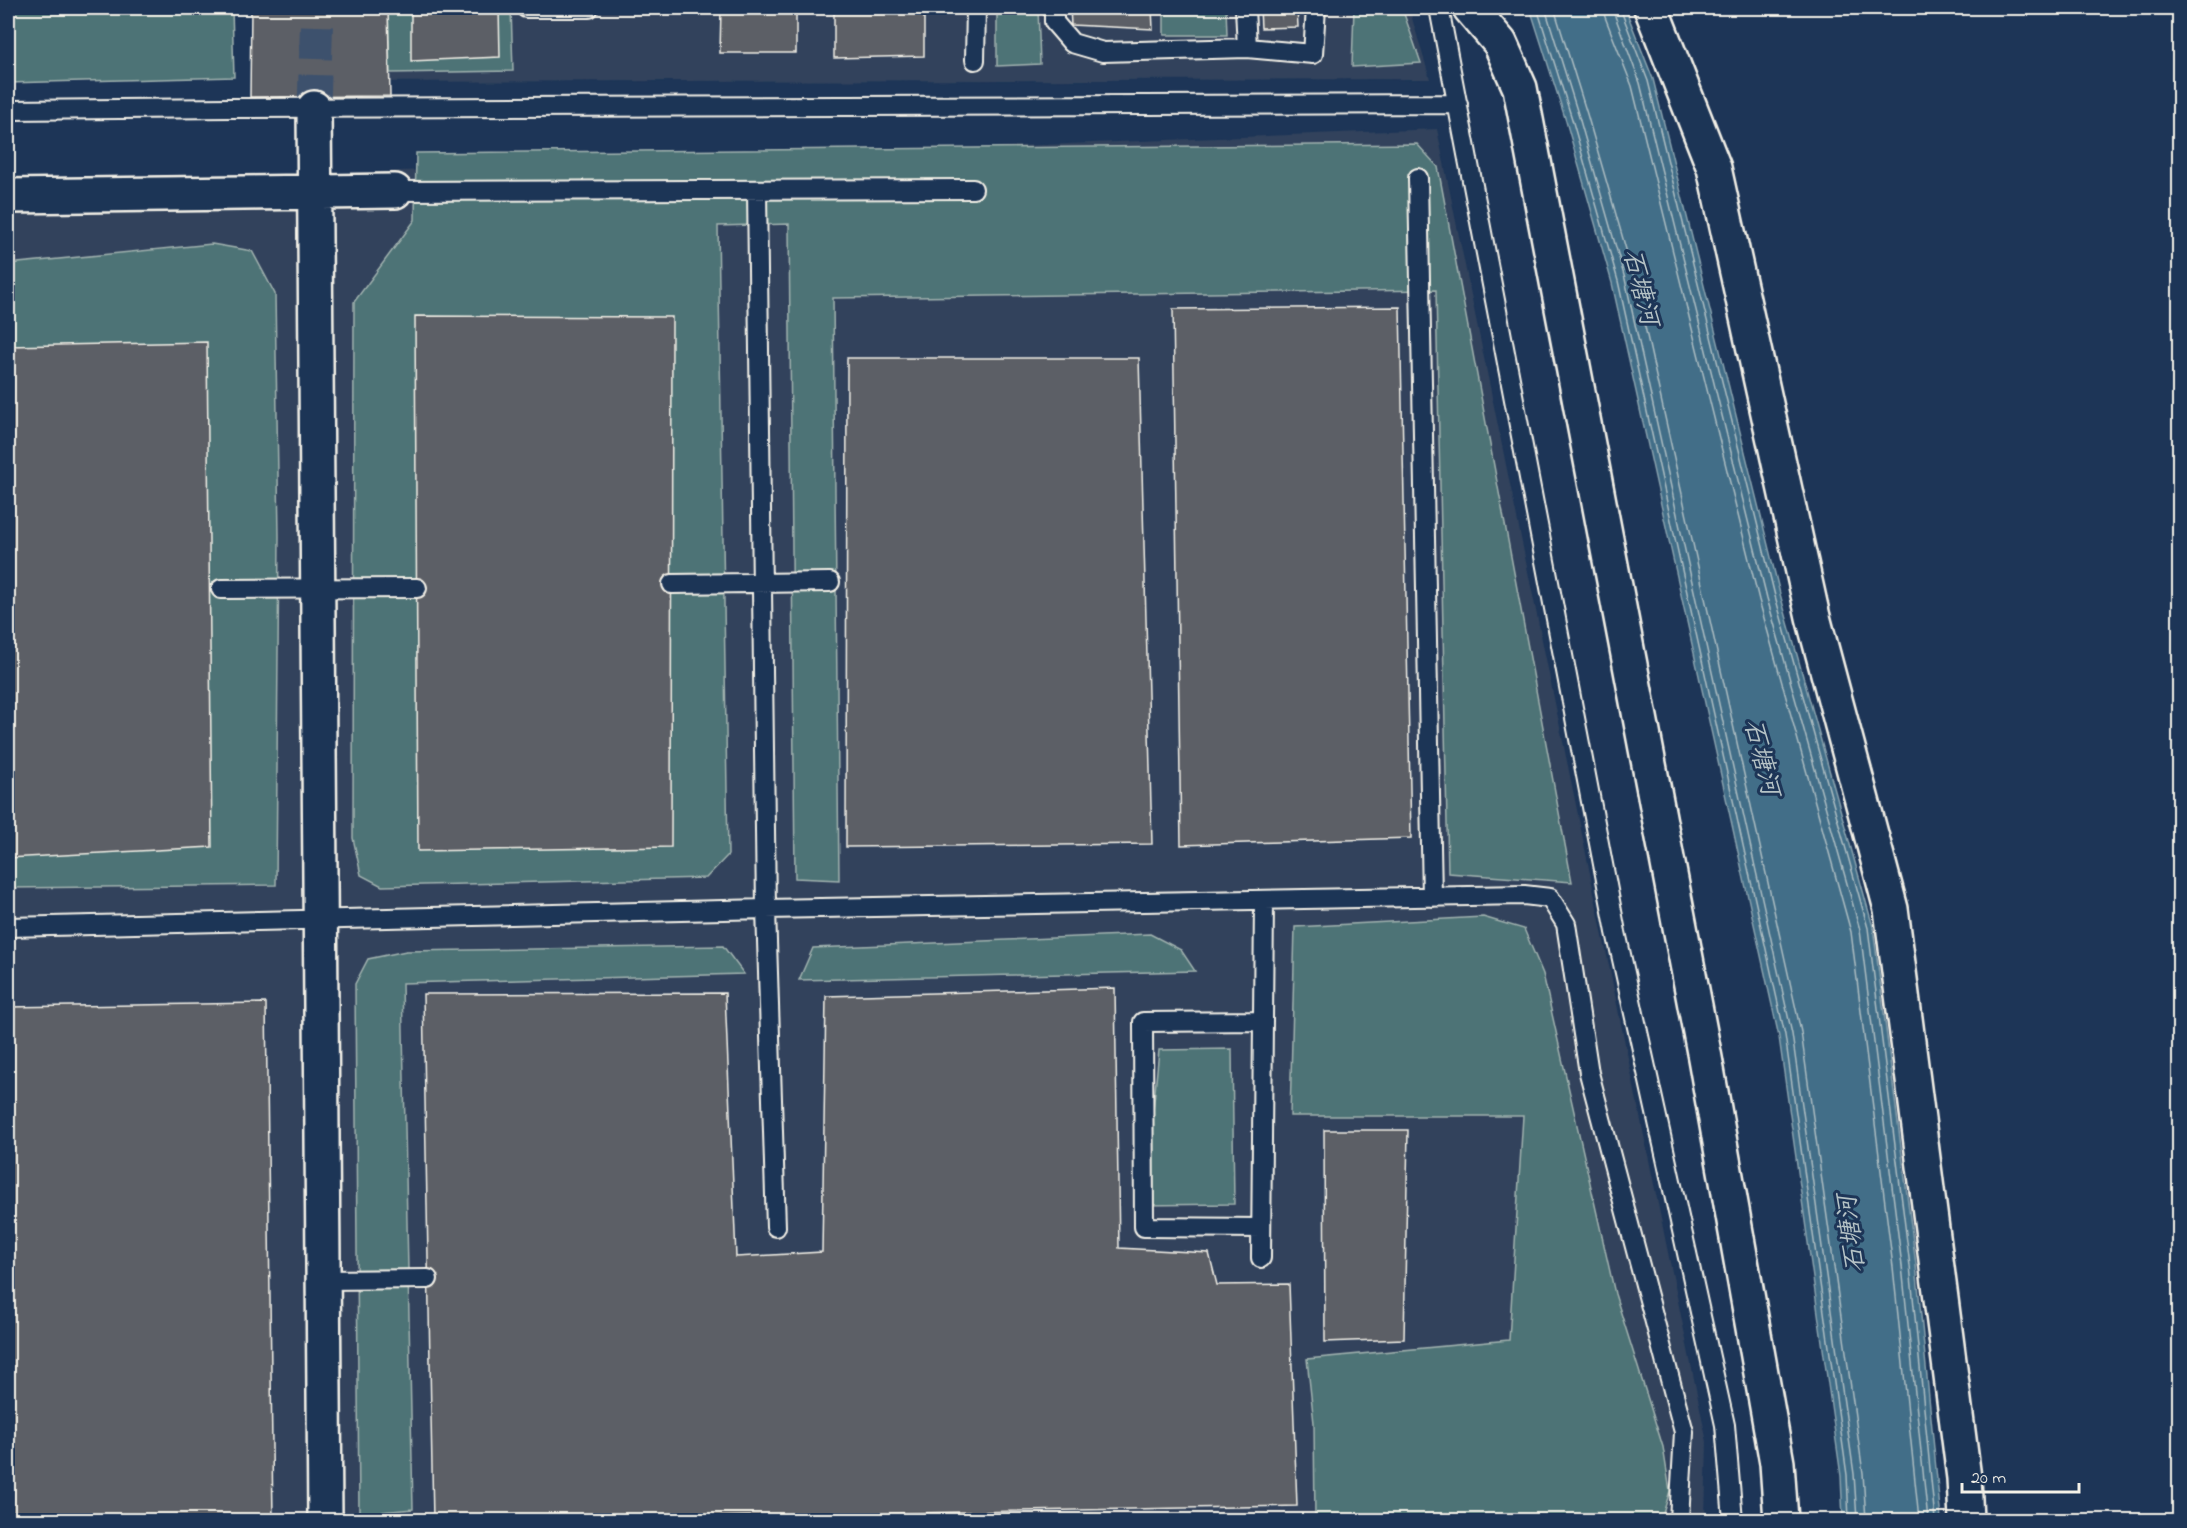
<svg xmlns="http://www.w3.org/2000/svg" width="2187" height="1528" font-family="'Indie Flower','LXGW WenKai TC',sans-serif">
<style>
.built{fill:#30425c}
.green{fill:#4e7376;stroke:#a1b2af;stroke-width:1.5}
.water{fill:#426e88;stroke:#89a2ae;stroke-width:1.5}
.lines{fill:none;stroke-linecap:round;stroke-linejoin:round}
.shore{stroke:#adbdc2;stroke-width:1.5}
.building{fill:#5c5f66;stroke:#f4f1e8;stroke-width:1.5}
.street-tunnel{stroke:#3d516d;stroke-width:33;stroke-dasharray:33 16;stroke-linecap:butt}
.lane-casing{stroke:#f4f1e8;stroke-width:22}
.street-casing{stroke:#f4f1e8;stroke-width:38}
.lane{stroke:#1d3557;stroke-width:18}
.street{stroke:#1d3557;stroke-width:33}
.labels{text-anchor:middle;stroke-width:6;stroke-linejoin:round;paint-order:stroke}
.water-label{font-size:26px;font-style:italic;fill:#b6c3c6;stroke:#1d3557}
</style>
<rect width="100%" height="100%" fill="#1d3557"/>
<filter id="ink" filterUnits="userSpaceOnUse"><feTurbulence type="fractalNoise" baseFrequency=".0167" numOctaves="2"/><feDisplacementMap in="SourceGraphic" scale="12" xChannelSelector="R" yChannelSelector="G"/><feConvolveMatrix kernelMatrix="1 2 1 2 8 2 1 2 1" color-interpolation-filters="sRGB"/></filter>
<g filter="url(#ink)">
<!-- built -->
<path class="built" d="M348,8H1409L1430,79L349,82Z
M1437,129L1707,1442L1705,1520H8V187Z"/>
<!-- green -->
<path class="green" d="M8,8H232L234,77L8,83Z
M388,8H511L513,71L390,73Z
M997,8H1038L1040,64L997,66Z
M1164,8H1226L1227,35H1164Z
M1354,8H1402L1421,63L1352,67Z
M1417,144L1438,167L1572,882L1448,873L1436,290L833,298L839,880L795,878L789,224L718,226L728,855L706,878L382,886L361,875L353,838L354,302L415,220L416,153Z
M212,244L252,251L275,294L279,536L276,885L8,888V264Z
M1483,917L1524,929L1543,974L1615,1294L1663,1447L1670,1491L1661,1520H1315L1314,1423L1307,1359L1509,1340L1523,1116H1290L1295,927Z
M1150,934L1181,950L1195,971L799,980L813,948Z
M723,946L744,974L402,983L413,1509L359,1514L355,984L368,959L406,951Z
M1232,1049L1234,1204L1144,1205L1159,1050Z"/>
<!-- water -->
<path class="water" d="M1530,8H1625L1653,79L1780,594L1873,927L1916,1265L1941,1520H1843L1841,1476L1779,1037L1612,283L1566,121Z"/>
<g class="lines">
<!-- shore -->
<path class="shore" d="M1537,8L1572,119L1618,281L1785,1035L1847,1475L1849,1520
M1545,8L1579,117L1625,279L1792,1034L1854,1474L1857,1520
M1554,8L1587,114L1634,277L1801,1032L1863,1473L1866,1520
M1603,8L1605,17L1632,86L1759,600L1851,932L1893,1267L1919,1520
M1612,8L1640,83L1767,598L1860,930L1902,1266L1928,1520
M1620,8L1648,81L1775,596L1868,928L1910,1266L1935,1520"/>
</g>
<!-- building -->
<path class="building" d="M251,8H388L390,96L250,97Z
M411,8H499L500,57L411,61Z
M721,8H796V53H720Z
M834,8H924V56L834,58Z
M1070,8H1152L1153,29L1071,25Z
M1260,8H1297L1298,27L1261,28Z
M1400,307L1411,838L1181,845L1173,309Z
M415,316L672,317L671,847L418,851Z
M207,342L212,847L8,858V346Z
M847,358H1139L1152,844L846,847Z
M1115,988L1119,1248L1209,1253L1217,1285L1289,1284L1297,1506L544,1520H433L423,994L725,993L736,1257L822,1252L826,996Z
M266,1003L273,1520H8V1007Z
M1324,1130H1408L1404,1339L1325,1342Z"/>
<g class="lines">
<!-- street-tunnel -->
<path class="street-tunnel" d="M314,108L317,8"/>
<!-- lane casing -->
<g class="lane-casing">
<path id="lane" d="M526,8H589
M1054,8V22L1072,43L1103,52L1247,48L1313,54L1316,8
M1245,8L1247,48
M1439,8L1616,932L1725,1425L1733,1520
M975,60L976,8
M8,110L231,108L1458,104
M1418,178L1432,897
M757,190L766,909L776,1227
M395,191L973,189
M672,584L830,582
M221,589L417,588
M8,927L766,909L1524,895L1550,898L1566,924L1589,1073L1684,1432L1679,1520
M1261,1228L1144,1227L1143,1022L1263,1021
M1261,1258L1264,900
M324,1280L428,1279"/>
</g>
<!-- street casing -->
<g class="street-casing">
<path id="street" d="M1470,8L1500,43L1520,88L1705,1058L1777,1463L1781,1520
M1651,8L1714,168L1813,617L1891,909L1964,1478L1966,1520
M314,108L325,1520
M8,196L395,191"/>
</g>
<!-- lane -->
<use href="#lane" class="lane"/>
<!-- street -->
<use href="#street" class="street"/>
</g>
</g>
<g class="labels">
<!-- water labels -->
<g class="water-label">
<text transform="translate(1642 287) rotate(76)" y="9">石塘河</text>
<text transform="translate(1763 757) rotate(76)" y="9">石塘河</text>
<text transform="translate(1850 1234) rotate(-97)" y="9">石塘河</text>
</g>
</g>
<!-- margin -->
<rect width="2187" height="1528" fill="none" stroke="#1d3557" stroke-width="30"/>
<rect x="15" y="15" width="2157" height="1498" fill="none" stroke="#f4f1e8" stroke-width="2" filter="url(#ink)"/>
<!-- scale -->
<path d="M1962 1483v9h117v-9" fill="none" stroke="#f4f1e8" stroke-width="3"/>
<text x="1971" y="1483" font-size="18" fill="#f4f1e8" stroke="#1d3557" stroke-width="4.5" paint-order="stroke">20 m</text>
</svg>
